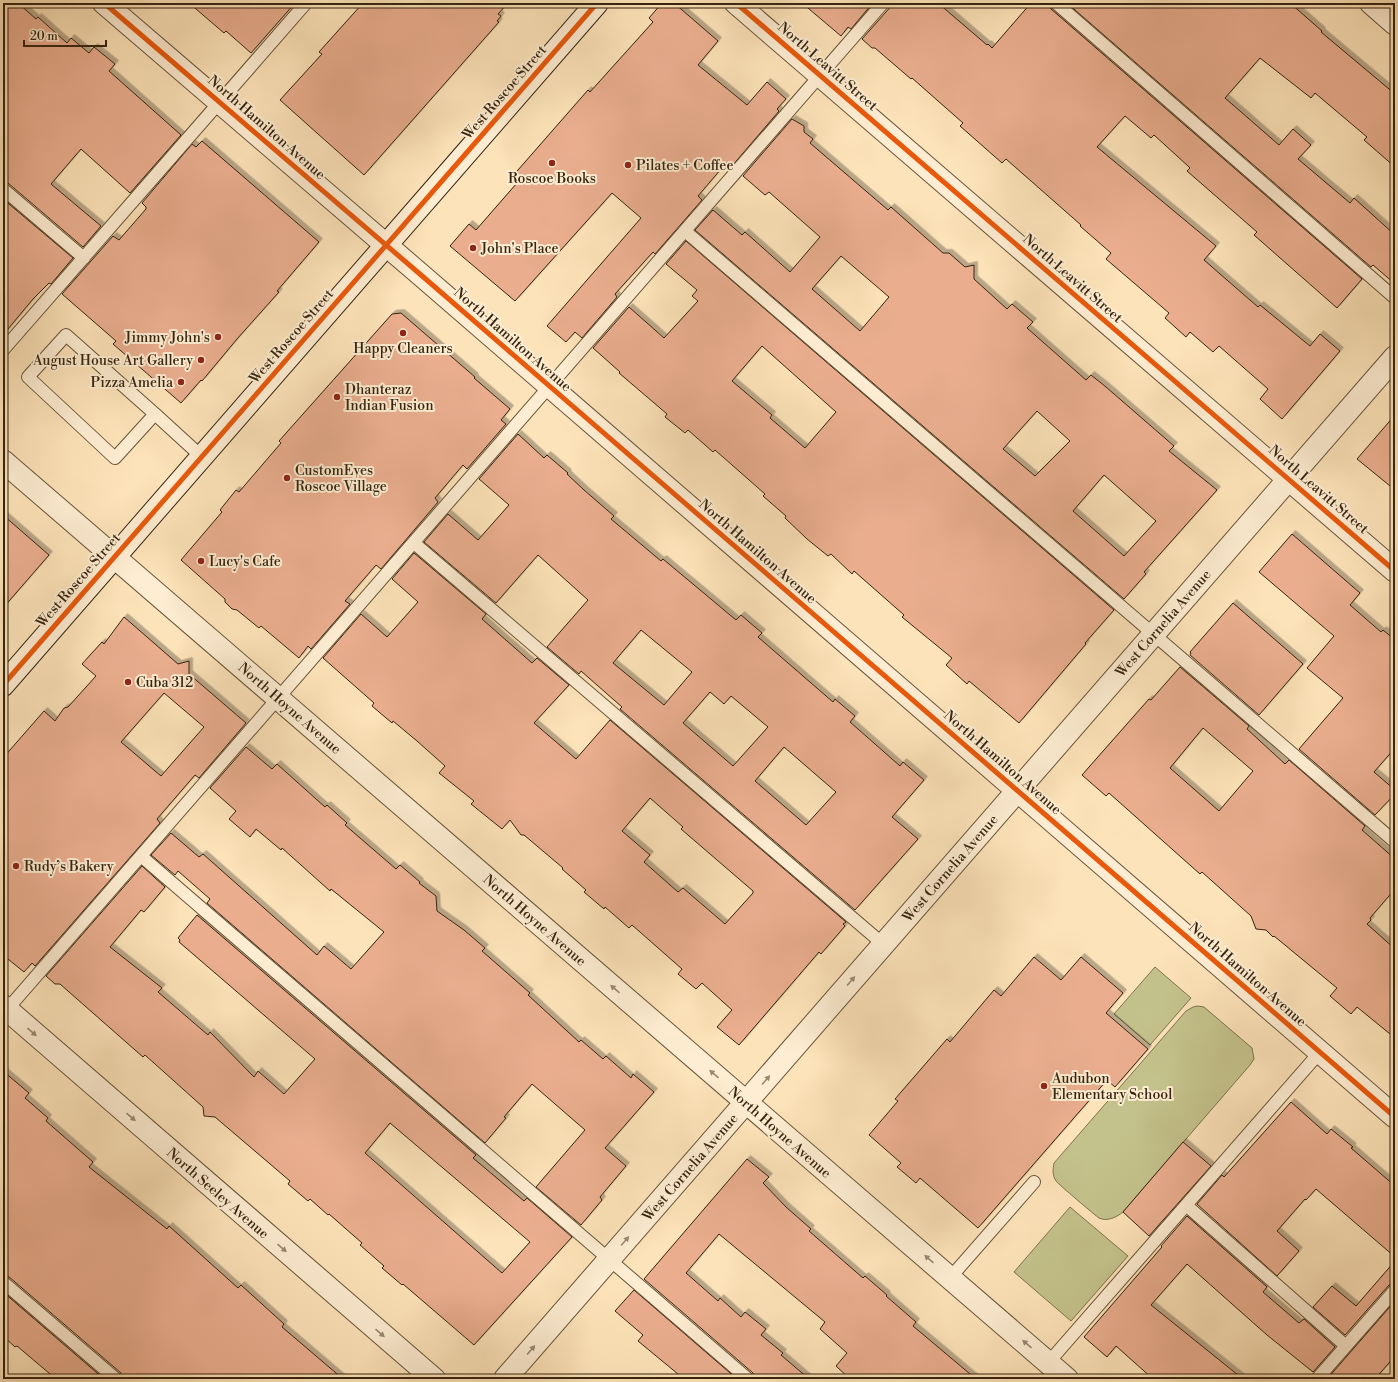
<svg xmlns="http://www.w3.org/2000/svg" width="1398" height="1382" font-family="'Libre Bodoni',serif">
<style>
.green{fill:#c4c28c;stroke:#7d734e}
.building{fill:#eaae8f;stroke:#36240f;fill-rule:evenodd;filter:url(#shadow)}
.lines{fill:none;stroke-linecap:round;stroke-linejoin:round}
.lane-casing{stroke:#68543a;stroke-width:14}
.street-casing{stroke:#68543a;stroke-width:24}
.secondary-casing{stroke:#36240f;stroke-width:24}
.lane{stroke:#feedd2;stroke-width:12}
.street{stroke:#feedd2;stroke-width:22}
.secondary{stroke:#feedd2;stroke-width:22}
.cycleway-casing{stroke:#feedd2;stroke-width:8}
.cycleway{stroke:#e8590c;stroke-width:5}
.oneway{fill:#9a8870}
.poi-dot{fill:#8f2418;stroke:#feedd2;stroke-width:1.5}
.labels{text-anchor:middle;stroke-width:4;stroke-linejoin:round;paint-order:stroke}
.street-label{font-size:14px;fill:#36240f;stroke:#feedd2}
.poi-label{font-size:14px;fill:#36240f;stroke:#feedd2;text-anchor:start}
</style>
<defs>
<filter id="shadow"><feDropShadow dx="3.5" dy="-3.5" stdDeviation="0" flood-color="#0004"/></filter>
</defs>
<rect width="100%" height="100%" fill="#fde3b9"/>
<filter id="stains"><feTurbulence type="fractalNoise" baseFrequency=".005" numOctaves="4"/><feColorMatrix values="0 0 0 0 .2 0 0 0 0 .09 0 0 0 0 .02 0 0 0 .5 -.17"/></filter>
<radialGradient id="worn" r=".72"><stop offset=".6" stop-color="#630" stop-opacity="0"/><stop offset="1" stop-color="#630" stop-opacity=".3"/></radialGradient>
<!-- green -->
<path class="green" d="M1155,967L1191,998L1150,1045L1114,1014Z
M1198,1006L1204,1007L1252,1048L1254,1059L1250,1065L1123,1212C1117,1217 1107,1222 1099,1218C1096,1216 1058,1184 1056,1181C1052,1175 1053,1169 1054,1163L1186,1011L1193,1007Z
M1070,1207L1128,1256L1071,1321L1014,1272Z"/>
<!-- building -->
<path class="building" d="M3,3H18L36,19L38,17L67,43L71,38L89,53L94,47L115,64L109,71L181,135L130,193L81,149L51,184L101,226L83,247L8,183L3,182Z
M189,3H295L251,53L226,31L224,33Z
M363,3H508L498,14L501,16L497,21L499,22L364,175L280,100L322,54L319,52Z
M662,3H674L718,41L698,65L747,105L767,82L786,99L777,109L779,111L732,166L727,162L698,196L702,200L655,254L653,252L615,294L617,297L582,338L575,332L566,342L547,326L641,218L612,193L515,301L450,246L469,224L476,230L517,183L511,178L588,90L590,92L653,22L649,18Z
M802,3H869L871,5L851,29L848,27L841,36Z
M894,3H938L987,45L988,44L992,48L1031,3H1049L1051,9L1362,279L1337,308L1254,235L1257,232L1187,171L1190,168L1188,166L1154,135L1151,138L1125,116L1097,147L1216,246L1204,260L1258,307L1260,305L1310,346L1320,334L1340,351L1282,419L1260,399L1268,389L1219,346L1213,352L1190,332L1186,337L1165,318L1169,313L1106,259L1111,253L1080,226L1081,225L1006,159L1002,163L960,126L963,123L912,78L911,79L875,48H872L862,39Z
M1067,3H1290L1322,31L1321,32L1395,94V167L1364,140L1367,137L1315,93L1311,98L1260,58L1225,98L1279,145L1293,129L1311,145L1298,159L1350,203L1354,198L1395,235V284L1373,265L1371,267Z
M792,119L804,126V132L813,139L810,143L888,210L891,207L943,253H949L965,267L974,265V279L1007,309L1012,304L1033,322L1027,328L1086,380L1091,375L1106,387L1174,446L1169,451L1217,490L1144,572L1146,574L1124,599L695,230L713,210L742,235L745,232L790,272L820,237L769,192L765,195L743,176ZM841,256L889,297L860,331L812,289ZM1037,411L1070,441L1035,476L1003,449ZM1104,475L1156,521L1124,556L1073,511Z
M202,141L319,242L277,291L279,292L237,339L202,381L201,380L181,403L113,344L116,341L62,294L113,236L119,240L146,209V207L142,203L192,144L196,147Z
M3,199L73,258L51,284L49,283L33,299L3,335Z
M686,241L1114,610L1085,643L1086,644L1019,723L969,681L967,684L946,665L952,658L902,617L904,615L854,571L852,574L831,554L828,556L807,539L785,518L786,516L763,496L765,494L715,450L713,452L688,430L685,433L665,417L667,414L619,373L620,372L593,348L629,307L664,338L698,301L692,296L697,290L666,264ZM762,346L836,412L805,448L770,418L772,415L732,381Z
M401,313L475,377L474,378L510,409L501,420L506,424L467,469L463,465L435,498L438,502L381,569L376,565L345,601L350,604L311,649L308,646L299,658L261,626L259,628L237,610L232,609L225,602V599L181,560L222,512L220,510L236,490L239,492L281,443L279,441L392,314Z
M1395,415V490L1357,459Z
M518,434L544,458L547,455L568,473L567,474L584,490L614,516L611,519L661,561L663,559L736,620L741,615L762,633L758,637L833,702L835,699L855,716L850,722L900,766L903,762L924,780L892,817L918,839L855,910L620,709L622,707L581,671L579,674L547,647L588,600L538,555L496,603L424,542L448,514L478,540L509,505L479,479ZM641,630L692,672L664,705L613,663ZM710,692L724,704L731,696L768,727L733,766L683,723ZM784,747L836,792L806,825L755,781Z
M3,515L49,555L3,608Z
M1292,534L1360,593L1350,605L1381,632L1383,630L1395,640V748L1374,772L1395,790V794L1375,815L1299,749L1343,698L1307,668L1334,636L1259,572Z
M414,553L486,614L482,619L532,663L537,658L569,685L534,723L576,759L610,720L846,922L843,924L845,926L821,954L819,952L739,1045L717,1027L732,1010L702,983L696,989L678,974L682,969L632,925L629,928L605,907L604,909L584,892L586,890L562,869L563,868L524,835H521L510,820L502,829L471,804L474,801L439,773L445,766L417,741L393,721L392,723L372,706L374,703L323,658L361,614L387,637L418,602L392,579ZM650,798L683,827L681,829L753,891V893L725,924L683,888L678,892L644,862L650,855L622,831Z
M1233,603L1303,664L1259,715L1190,655L1191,653L1190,652Z
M124,617L178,664L189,661V674L246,723L199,778L195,775L157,819L160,823L35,966L32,963L24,972L3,955V758L44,711L55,721L64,708L68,707L96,676L82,664L102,642L104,644ZM164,693L204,727L161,776L121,742Z
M1180,667L1249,726L1247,729L1285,764L1289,760L1365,826L1362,830L1395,859V889L1370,918L1371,920L1367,924L1395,949V1038L1357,1007L1351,1014L1330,996L1337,988L1274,936L1273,937L1266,930L1256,929L1251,916L1202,872L1200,874L1109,793L1106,796L1082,775L1149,699L1151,700ZM1203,728L1253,771L1219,811L1170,768Z
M246,747L272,769L277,764L325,807L327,805L347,823L345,825L396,869L400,865L420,882L419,883L436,896L437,911L464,930L485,948L482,951L530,993L528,995L579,1042L581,1040L603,1059L606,1056L631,1078L633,1074L654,1092L605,1148L626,1166L600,1197L602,1200L581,1225L536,1187L585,1130L532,1084L504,1117L506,1118L485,1143L207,903L210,899L178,871L175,875L151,855L171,833L199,857L203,854L317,955L324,946L351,969L384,932L331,889L330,891L282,848L281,850L256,829L250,837L229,819L236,811L210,788Z
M142,866L165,887L144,912L141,910L110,947L162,988L158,992L208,1035L210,1032L254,1077L258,1071L284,1094L315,1059L179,942L180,940L178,938L197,915L476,1155L473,1158L524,1201L527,1198L572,1237L474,1345L403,1284L402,1285L382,1268L384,1266L360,1245L362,1243L329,1214L328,1215L310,1199L308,1201L288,1184L290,1181L215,1117L204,1116L203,1107L145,1055L143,1057L60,984H55L46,976ZM390,1123L530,1242L502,1273L365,1153Z
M1034,957L1061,980L1081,957L1123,993L1106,1013L1148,1049L1115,1087L1107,1080L978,1228L920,1178L916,1183L897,1167L901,1163L869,1135L898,1101L895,1099L947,1039L950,1042L994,990L1001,996Z
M3,1071L29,1093L25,1098L48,1118L46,1121L93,1162L89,1167L167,1229L169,1226L238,1288L241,1285L284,1324L282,1327L343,1379H123L121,1373L8,1276L3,1275Z
M1291,1102L1327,1134L1331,1129L1353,1147L1351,1148L1395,1186V1257L1316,1189L1306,1200L1305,1199L1277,1231L1299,1251L1277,1276L1197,1204L1222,1175L1224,1177Z
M1183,1142L1211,1166L1149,1236L1123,1212Z
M747,1159L769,1177L763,1183L786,1207L811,1229L809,1231L863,1278L865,1276L887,1295L886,1296L916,1322L913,1326L976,1379H850L836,1366L847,1353L820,1329L825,1322L719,1234L686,1273L718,1301L720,1298L741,1317L745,1312L766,1329L761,1335L783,1353L781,1355L809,1379H755L753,1373L644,1279Z
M1187,1216L1267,1287L1263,1292L1299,1323L1304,1319L1335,1347L1313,1372L1267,1335L1187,1264L1151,1305L1243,1379H1153L1116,1346L1107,1357L1084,1337L1162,1247L1161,1246Z
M1395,1261V1283L1389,1285L1345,1335L1313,1307L1332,1286L1356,1306Z
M634,1290L737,1379H684L638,1341L643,1335L615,1311Z
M3,1292L104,1379H56L17,1346L15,1347L3,1336Z
M1395,1301V1356L1375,1379H1327Z"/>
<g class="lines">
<!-- lane casing -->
<g class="lane-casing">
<path id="lane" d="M1056,3L1395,298
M3,189L84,258
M685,231L1395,842
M66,335L155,414L115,458L28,377Z
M3,350L306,3
M155,414L202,457
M414,543L883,944
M141,856L748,1379
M4,1013L883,3
M1186,1205L1346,1346
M950,1278L1034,1182
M3,1282L116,1379
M1048,1363L1320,1052
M1317,1379L1395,1290"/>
</g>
<!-- street casing -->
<g class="street-casing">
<path id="street" d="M104,3L421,275L1395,1117
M736,3L1395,571
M1371,3L1395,24
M3,461L1067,1379
M3,1006L434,1379
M505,1379L1395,357"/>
</g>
<!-- secondary casing -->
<g class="secondary-casing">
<path id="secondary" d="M3,685L597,3"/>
</g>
<!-- lane -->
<use href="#lane" class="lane"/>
<!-- street -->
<use href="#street" class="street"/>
<!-- secondary -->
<use href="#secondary" class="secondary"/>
<!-- cycleway casing -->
<g class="cycleway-casing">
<path id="cycleway" d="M104,3L421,275L1395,1117
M736,3L1395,571
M3,685L597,3"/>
</g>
<!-- cycleway -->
<use href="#cycleway" class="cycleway"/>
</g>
<!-- one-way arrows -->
<defs><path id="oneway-solid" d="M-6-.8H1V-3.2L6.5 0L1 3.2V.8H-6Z"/></defs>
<g class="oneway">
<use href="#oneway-solid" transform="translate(851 981) rotate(-49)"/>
<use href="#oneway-solid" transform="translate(615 989) rotate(-139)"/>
<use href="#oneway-solid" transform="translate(32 1032) rotate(41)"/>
<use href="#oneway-solid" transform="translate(714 1074) rotate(-139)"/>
<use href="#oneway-solid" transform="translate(766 1080) rotate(-49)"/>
<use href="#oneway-solid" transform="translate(131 1117) rotate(41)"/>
<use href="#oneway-solid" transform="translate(625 1241) rotate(-49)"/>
<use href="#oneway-solid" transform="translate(282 1248) rotate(41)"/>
<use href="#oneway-solid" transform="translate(929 1259) rotate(-139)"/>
<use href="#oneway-solid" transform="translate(380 1333) rotate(41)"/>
<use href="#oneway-solid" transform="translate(1027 1344) rotate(-139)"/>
<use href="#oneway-solid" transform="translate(531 1350) rotate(-49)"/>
</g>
<!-- markers -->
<g class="poi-dot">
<circle cx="552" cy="163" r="4"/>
<circle cx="628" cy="165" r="4"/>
<circle cx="473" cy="248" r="4"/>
<circle cx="403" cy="333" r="4"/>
<circle cx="218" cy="337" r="4"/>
<circle cx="201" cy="360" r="4"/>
<circle cx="181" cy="382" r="4"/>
<circle cx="337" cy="397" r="4"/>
<circle cx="287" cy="478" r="4"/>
<circle cx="201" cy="561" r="4"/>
<circle cx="128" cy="682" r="4"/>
<circle cx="16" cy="866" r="4"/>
<circle cx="1044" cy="1086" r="4"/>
</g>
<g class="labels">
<!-- street labels -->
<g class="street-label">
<text transform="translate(828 66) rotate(41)" y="5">North Leavitt Street</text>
<text transform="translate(504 92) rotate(-49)" y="5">West Roscoe Street</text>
<text transform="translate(267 127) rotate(41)" y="5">North Hamilton Avenue</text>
<text transform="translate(1073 278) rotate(41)" y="5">North Leavitt Street</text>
<text transform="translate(291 336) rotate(-49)" y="5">West Roscoe Street</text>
<text transform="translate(513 339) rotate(41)" y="5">North Hamilton Avenue</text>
<text transform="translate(1319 489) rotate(41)" y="5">North Leavitt Street</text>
<text transform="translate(758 551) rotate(41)" y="5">North Hamilton Avenue</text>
<text transform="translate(78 580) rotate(-49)" y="5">West Roscoe Street</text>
<text transform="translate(1163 623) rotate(-49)" y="5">West Cornelia Avenue</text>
<text transform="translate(290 708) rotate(41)" y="5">North Hoyne Avenue</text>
<text transform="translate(1003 762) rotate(41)" y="5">North Hamilton Avenue</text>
<text transform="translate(950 868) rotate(-49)" y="5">West Cornelia Avenue</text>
<text transform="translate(535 920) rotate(41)" y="5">North Hoyne Avenue</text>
<text transform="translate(1248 974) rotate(41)" y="5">North Hamilton Avenue</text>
<text transform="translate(780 1132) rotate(41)" y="5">North Hoyne Avenue</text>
<text transform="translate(690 1167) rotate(-49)" y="5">West Cornelia Avenue</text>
<text transform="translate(218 1193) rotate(41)" y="5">North Seeley Avenue</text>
</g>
<!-- poi labels -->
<g class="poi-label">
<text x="636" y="170">Pilates + Coffee</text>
<text x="552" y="183" text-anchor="middle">Roscoe Books</text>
<text x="481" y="253">John's Place</text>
<text x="210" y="342" text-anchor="end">Jimmy John's</text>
<text x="403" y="353" text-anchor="middle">Happy Cleaners</text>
<text x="193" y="365" text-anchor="end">August House Art Gallery</text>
<text x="173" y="387" text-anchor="end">Pizza Amelia</text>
<text x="345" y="394">Dhanteraz<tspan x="345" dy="16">Indian Fusion</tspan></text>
<text x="295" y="475">CustomEyes<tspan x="295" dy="16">Roscoe Village</tspan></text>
<text x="209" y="566">Lucy's Cafe</text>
<text x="136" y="687">Cuba 312</text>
<text x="24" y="871">Rudy’s Bakery</text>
<text x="1052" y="1083">Audubon<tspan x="1052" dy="16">Elementary School</tspan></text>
</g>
</g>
<!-- margin -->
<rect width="1398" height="1382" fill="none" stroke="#fde3b9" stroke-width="16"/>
<rect x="4" y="4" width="1390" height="1374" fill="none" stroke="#36240f" stroke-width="2"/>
<rect x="8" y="8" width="1382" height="1366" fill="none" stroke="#36240f"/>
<!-- scale -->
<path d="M24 40v6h82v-6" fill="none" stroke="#36240f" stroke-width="2"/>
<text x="30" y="40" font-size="12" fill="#36240f" stroke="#feedd2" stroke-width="3" paint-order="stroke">20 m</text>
<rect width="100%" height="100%" filter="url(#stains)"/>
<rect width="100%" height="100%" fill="url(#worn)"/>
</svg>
